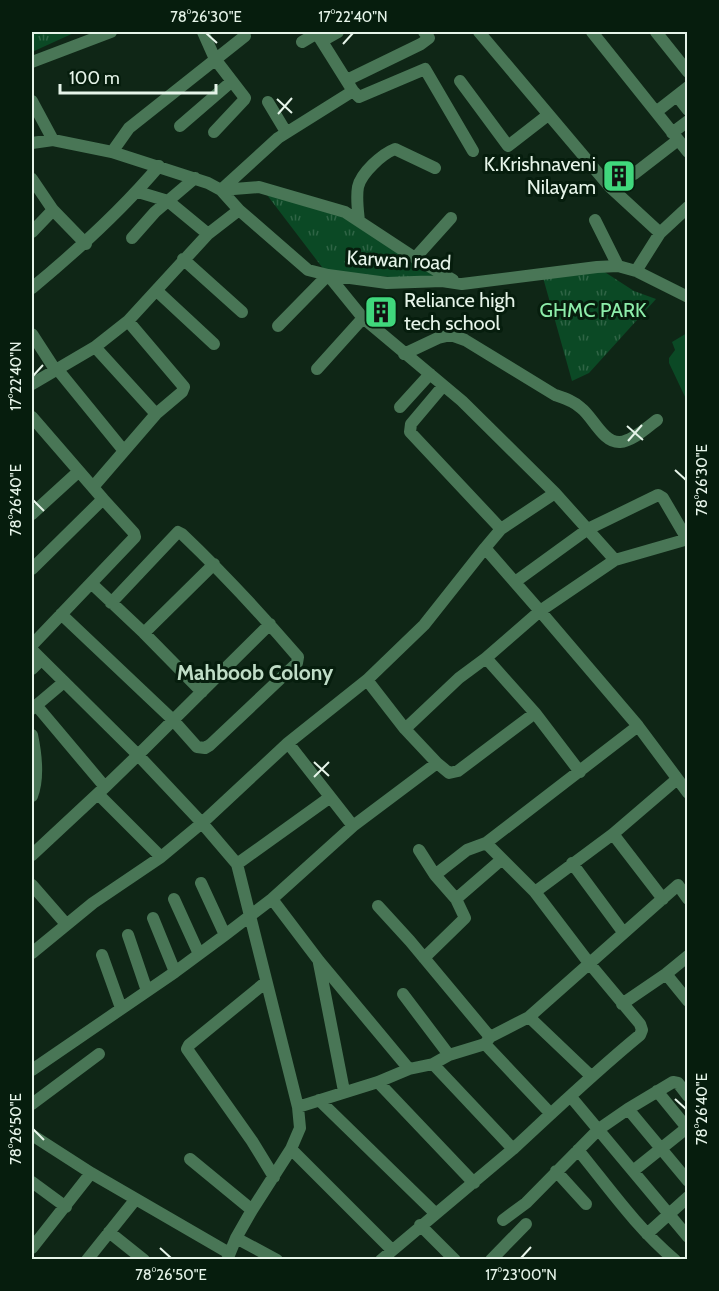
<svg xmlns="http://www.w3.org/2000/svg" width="719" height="1291" font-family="Cabin,sans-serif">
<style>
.park{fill:url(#park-tufts)}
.garden{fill:#0b4925}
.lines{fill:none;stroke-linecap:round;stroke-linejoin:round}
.minor{stroke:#497656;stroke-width:12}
.ticks{fill:none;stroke:#e6f4e9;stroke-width:2}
.labels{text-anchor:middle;stroke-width:6;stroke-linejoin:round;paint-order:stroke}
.poi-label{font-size:20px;fill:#e6f4e9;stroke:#061d0d;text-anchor:end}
.street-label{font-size:20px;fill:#e6f4e9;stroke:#061d0d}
.park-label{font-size:20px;fill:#8dedaa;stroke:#061d0d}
.neighbourhood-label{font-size:21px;font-weight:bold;fill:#bfdcc6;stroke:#061d0d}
.neatline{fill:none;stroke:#e6f4e9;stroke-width:2}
.ticks-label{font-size:15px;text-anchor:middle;fill:#e6f4e9}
</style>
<defs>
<pattern id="park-tufts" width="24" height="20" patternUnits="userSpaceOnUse" patternTransform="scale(1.5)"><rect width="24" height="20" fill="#0b4925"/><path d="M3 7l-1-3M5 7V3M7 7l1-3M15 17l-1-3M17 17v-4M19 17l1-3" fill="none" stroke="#2f6445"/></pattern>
</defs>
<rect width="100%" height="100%" fill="#0f2616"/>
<!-- park -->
<path class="park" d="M32,32H76L32,52Z
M264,191L366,224L442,281L377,276L328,275Z
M597,267L634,291L656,299L589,373L572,381L542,274Z"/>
<!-- garden -->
<path class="garden" d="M687,333V401L669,363V358L675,350L672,342Z"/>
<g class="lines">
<!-- minor -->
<path class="minor" d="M203,32L215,59L245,98L244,100L214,132
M479,32L609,186L660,233
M592,32L688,152
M656,32L688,72
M322,41L338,32
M302,42L317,33
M32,62L111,32
M347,80L421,44L429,38L424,32
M460,81L508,146L548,115
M353,91L359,97L425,69L473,151
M677,96L688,110
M32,101L53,140
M268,102L286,132
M656,112L688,87
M180,126L231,82
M672,133L688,121
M32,143L53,140L112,152L208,183L221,190L239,210L308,270L328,275L387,283L442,281L462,284L597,267L618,266L636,271L688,297
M112,152L129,128L245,36
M634,174L678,140
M32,179L53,210L86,244
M221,190L259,187L345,212L415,258L453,280
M221,190L278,138L353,91L316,32
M138,192L168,201L208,234
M595,220L618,266
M359,221C358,211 356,198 358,187C361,173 382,154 395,149L435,168
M32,232L53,210
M132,238L155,212L195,178
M415,258L451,218
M183,259L242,312
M636,271L660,233L688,207
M328,275L363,318L462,401L555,493
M32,288C78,250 120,212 159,166
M157,291L214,344
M278,326L328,275
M32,334L56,371
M95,347L156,414
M404,354L438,338L451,335L465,340L555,395C564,398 574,401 581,408C593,417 603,443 620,442C633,441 647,427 657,420
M317,369L363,318
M58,370L124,451
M32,384L95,347L128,321L208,234L239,210
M443,386L411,424L410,432L501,529
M400,407L430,374
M32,417L103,499L32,569
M93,487L156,414L182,392L184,387L128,321
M555,493L615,560L540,611L485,548L501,529Z
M32,514L78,472
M615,560L688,539
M515,582L588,529L658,495L663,498L687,539
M91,583L144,633L202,692
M61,614L173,720L197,747L205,748L210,745L297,663L298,657C261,614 223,573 182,534L178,532L111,603
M144,633L214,564
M32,645L135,537L134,533L103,499
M32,650L138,755L270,624
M486,658L535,713L580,772
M32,669L41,660
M367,680L405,729
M36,705L105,787
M32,709L64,682
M32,735C36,754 39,778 32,796
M288,743L353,826
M437,763L449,773L458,771L535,713
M98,794L161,857
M613,834L663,899
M486,843L535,892
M419,850L435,875L467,850L486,843L638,726
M32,855L105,787L138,755L202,823L237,864L298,1107L300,1128L291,1149L252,1210L236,1238L227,1260
M572,863L623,932
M237,864L329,798
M201,883L225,935
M32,885L66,924
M174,899L199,954
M272,899L319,961L409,1069
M456,899L501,860
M378,906L410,941L490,1037
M153,918L175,972
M128,935L147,991
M32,953L93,903L161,857L202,823L288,743L367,680L424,625L485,548
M102,955L121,1008
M424,958L465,918L456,899L435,875
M319,963L344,1091
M666,974L688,1001
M266,982L189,1045L187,1049L252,1141L274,1177
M403,994L449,1055
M622,1004L666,974L688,956
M529,1017L591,1076
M485,1044L551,1114
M32,1070L175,972L225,935L272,899L353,826L437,763L405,729L459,678L486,658L540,611L638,726L688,793
M378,1082L474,1183
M657,1091L688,1129
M571,1097L688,1237
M319,1100L435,1213
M32,1104L99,1054
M298,1107L378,1082L409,1069L433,1064L449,1055L485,1044L490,1037L529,1017L678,885L688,899
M628,1109L688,1181
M32,1135L91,1173L229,1253
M291,1149L392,1250
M513,1149C555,1110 596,1071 640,1035L642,1030L640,1024L589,963L535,892L613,834L676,780
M578,1150C610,1189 636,1227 675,1260
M190,1159L252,1210
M556,1171L586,1204
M633,1171L688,1127
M32,1182L66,1207
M503,1220L526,1203L599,1129L628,1109L673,1082L678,1083L688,1096
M420,1225L455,1260
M109,1232L144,1260
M647,1234L688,1197
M236,1238L277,1260
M32,1248L91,1173
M87,1260L135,1200
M381,1260L513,1149L433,1064
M491,1260L526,1224"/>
</g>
<!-- ticks -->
<path class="ticks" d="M206,33L217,43M343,44L353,33M277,99L292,113M278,114L292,98M33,376L43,365M627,426L643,440M628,441L642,425M675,470L686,480M33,500L44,511M314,762L329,776M314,777L329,762M675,1099L686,1109M33,1129L44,1140M160,1248L171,1258M521,1258L531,1247"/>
<!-- icons -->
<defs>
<g id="building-square" transform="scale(1.725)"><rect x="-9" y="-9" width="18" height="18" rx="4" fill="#40d77c" stroke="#061d0d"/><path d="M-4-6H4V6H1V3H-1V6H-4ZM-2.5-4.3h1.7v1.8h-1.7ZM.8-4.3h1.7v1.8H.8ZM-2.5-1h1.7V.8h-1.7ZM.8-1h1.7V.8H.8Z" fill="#111"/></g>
</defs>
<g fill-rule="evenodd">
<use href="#building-square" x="619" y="176"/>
<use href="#building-square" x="381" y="312"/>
</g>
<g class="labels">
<!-- poi labels -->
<g class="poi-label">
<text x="596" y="171">K.Krishnaveni<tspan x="596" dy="23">Nilayam</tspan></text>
<text x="404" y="307" text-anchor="start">Reliance high<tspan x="404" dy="23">tech school</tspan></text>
</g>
<!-- street labels -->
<g class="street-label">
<text transform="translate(399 260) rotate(3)" y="7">Karwan road</text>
</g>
<!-- park labels -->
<g class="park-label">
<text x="593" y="317">GHMC PARK</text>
</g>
<!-- neighbourhood labels -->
<g class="neighbourhood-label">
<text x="255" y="680">Mahboob Colony</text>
</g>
</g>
<!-- border -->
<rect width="719" height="1291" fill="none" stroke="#061d0d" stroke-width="66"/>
<!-- scale -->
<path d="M60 84v9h156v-9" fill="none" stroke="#e6f4e9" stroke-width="3"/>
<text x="69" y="84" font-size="18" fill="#e6f4e9" stroke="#061d0d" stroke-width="4.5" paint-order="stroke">100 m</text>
<rect x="33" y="33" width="653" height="1225" class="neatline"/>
<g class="ticks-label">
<text x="206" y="22">78°26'30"E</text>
<text x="353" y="22">17°22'40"N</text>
<text transform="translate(16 376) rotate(-90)" y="5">17°22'40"N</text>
<text transform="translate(702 480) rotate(-90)" y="5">78°26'30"E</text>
<text transform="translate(16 500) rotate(-90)" y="5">78°26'40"E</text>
<text transform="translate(702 1109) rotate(-90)" y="5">78°26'40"E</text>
<text transform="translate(16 1129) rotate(-90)" y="5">78°26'50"E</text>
<text x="171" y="1280">78°26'50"E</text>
<text x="521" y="1280">17°23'00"N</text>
</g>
</svg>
